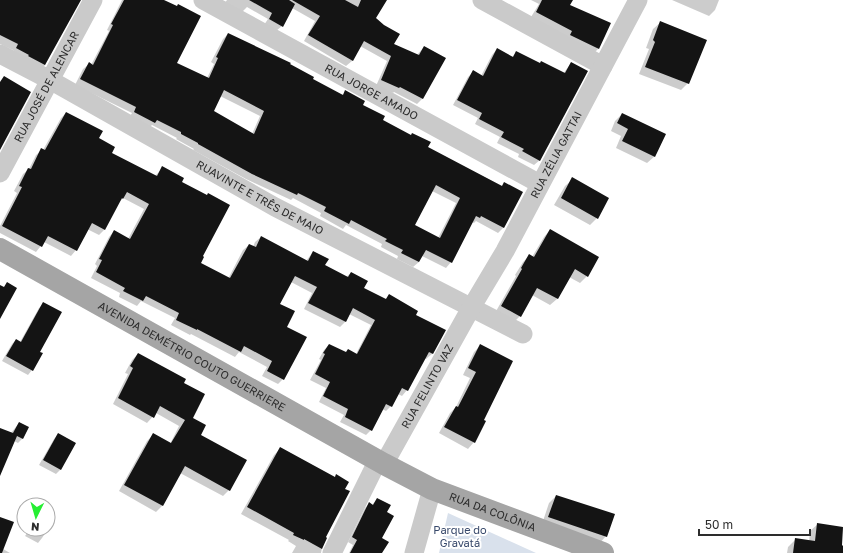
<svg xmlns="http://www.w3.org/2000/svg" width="843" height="553" font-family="'Golos Text',sans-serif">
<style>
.green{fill:#d9e1ec}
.shadow{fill:#0003;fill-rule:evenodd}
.building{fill:#141414;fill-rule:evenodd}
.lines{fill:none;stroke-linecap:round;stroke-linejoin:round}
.minor{stroke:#cacaca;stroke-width:19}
.major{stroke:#a5a5a5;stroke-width:22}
.labels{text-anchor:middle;stroke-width:4;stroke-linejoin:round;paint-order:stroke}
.street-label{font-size:11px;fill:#2d2d2d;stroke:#fff}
.park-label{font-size:11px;fill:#38496b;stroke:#fff}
</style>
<rect width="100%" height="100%" fill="#fff"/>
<!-- green -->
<path class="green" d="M448,513L536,553H439Z"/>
<!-- shadow -->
<path class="shadow" d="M0,0H79L45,65L39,71L13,50L0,44Z
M122,0H162L175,63L207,78L214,64L211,62L223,39L228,34L289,65L311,79L342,95L346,92L381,121L427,148L502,186L504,184V227L498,233L476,221L474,223L472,222L451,262L446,268L422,256L419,262L413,267L397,259L398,256L381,247L382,244L346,225L343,229L320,216L321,213L293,198L291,200L246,179L193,150L194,149L176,139L177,138L152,125L149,128L129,118L132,113L75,85L83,69L89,64L91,65L109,31L107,30ZM220,96L260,116L252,134L213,112ZM432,191L456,203L438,238L414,226Z
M227,0H386L375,18L393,44L417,55L424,47L444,58L422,99L417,104L394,92L393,93L376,86L387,61L360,46L352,61L346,66L304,41L315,21L292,8L282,26L276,31L264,25L268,19L247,7L241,13L224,4Z
M531,0H572L569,5L598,49L593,54L531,17L539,4Z
M672,0H719L715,10L709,16Z
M661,22L688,83L681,90L639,74L649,49L646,48L653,29Z
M497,49L512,57L516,53L563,74L571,63L540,160L534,165L518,157L519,154L497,143L500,137L475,124L478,118L453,105L468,77L473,72L481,76L492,55Z
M66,113L98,139L110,153L155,176L163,168L180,183L202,256L199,264L228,279L243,250L249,245L253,247L255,242L261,237L306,261L313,252L324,265L346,277L351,273L363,288L385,300L389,295L415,315L445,331L432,354L426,359L424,358L407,390L402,396L398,394L391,406L386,411L382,409L371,430L366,435L340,422L344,415L319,402L326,388L310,380L321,360L319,359L324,350L329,345L345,353L356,354L371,325L349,314L345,322L340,327L304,309L312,293L291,282L279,304L285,327L283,379L278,384L262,376L267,367L239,352L235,357L191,334L190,335L171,325L175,318L141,301L137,306L119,297L120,293L91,278L97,266L95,264L109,237L114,231L128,239L144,209L123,198L119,202L104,230L99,235L87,229L76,250L71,256L44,242L36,252L0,233V226L17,193L14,191L23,174L29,169L36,155L42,150H43L61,118Z
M622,114L655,156L647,163L616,148L621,136L611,131L615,121Z
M573,179L597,218L590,225L554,205L565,186Z
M550,230L587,276L580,283L569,277L557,299L550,305L532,295L520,316L513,323L495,313L516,276L515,275L523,262L530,255L532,257L544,237Z
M44,303L39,352L32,370L28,375L2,361L12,344L16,340L20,342L39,308Z
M480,346L482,421L474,442L468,449L439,433L450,413L456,407L470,378L463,375L474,352Z
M138,354L183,383L191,418L200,436L245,461L229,490L223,496L180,473L162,506L156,512L119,491L147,441L153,435L170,444L179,426L156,413L147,423L113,404L128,374L125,373L132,360Z
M19,423L28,428L22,439L18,443L14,441L0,468V429L11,433Z
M58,434L75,443L60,470L56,474L39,465L54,439Z
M281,448L334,478L336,475L321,553H292L296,546L288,541L289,540L241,514L274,455Z
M556,496L606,536L599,544L542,524L549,503Z
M377,499L381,553H349L353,545L348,542L365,508L369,504L372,505Z
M0,518L3,549L10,553H0Z
M48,520L52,522L48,528Z
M818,524L843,528L839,553H787L788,547L795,540L809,542L810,531Z
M30,529H48L42,538L38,543L25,536Z"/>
<!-- building -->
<path class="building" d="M0,0H81L45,65L28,56L29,55L16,48L18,44L0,35Z
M124,0H164L177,6L178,4L201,16L177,63L209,78L218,58L216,57L228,33L291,63L290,64L314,77L313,79L343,95L345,90L365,101L363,105L385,116L383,120L411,135L412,133L431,142L428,147L502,186L504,182L523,192L504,228L481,216L480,218L476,216L452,263L426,250L419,262L401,253L403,250L385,241L387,239L351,220L349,224L324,211L326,207L298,193L297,195L252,174L198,144V143L181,134V132L157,120L155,123L134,112L136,107L80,79L89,62L93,65L113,25L111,24ZM224,90L264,111L254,134L214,111ZM436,185L460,198L440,238L415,225Z
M249,0H289L295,4L283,27L269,19L272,13Z
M292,0H345L358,7L361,0H387L376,18L384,25L400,34L394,44L419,55L424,46L446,58L423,99L400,87L399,88L381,80L391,56L364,41L353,61L308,35L320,16Z
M542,0H573L570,5L611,23L599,49L570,35L572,31L536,12Z
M660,21L707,40L689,84L645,67L655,42L653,40Z
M497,48L513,57L516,51L540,63L541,61L565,73L571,62L588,71L540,161L522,151L524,149L501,137L504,132L479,119L482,113L457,100L473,70L483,76Z
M4,76L31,92L0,150V82Z
M66,112L103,131L99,138L115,147L112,153L157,176L162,166L184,178L182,182L207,195L208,193L230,205L203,256L204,257L201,263L230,278L249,244L256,247L261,236L308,261L313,251L329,259L325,265L348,277L351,272L368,281L364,288L386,299L389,294L418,311L416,315L446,330L433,354L429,352L408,391L402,388L392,407L386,404L372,431L345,417L348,409L323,396L330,382L315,374L325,354L323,353L329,344L346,352L348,349L357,354L375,320L353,308L346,322L308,303L317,287L295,276L280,304L295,311L287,327L307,337L284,380L267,371L272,361L244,346L241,352L197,329V330L176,320L179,313L146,296L143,301L123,291L125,288L96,272L102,260L99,259L114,230L130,239L149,204L127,192L123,199L122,198L105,230L92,223L77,251L48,236L42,247L2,226L22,187L19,186L28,168L31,169L41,148L45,150Z
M622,113L666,134L655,157L622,141L628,129L617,123Z
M572,177L609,198L598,219L561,198Z
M550,229L599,257L588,277L575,269L558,299L537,288L521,317L501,306L522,269L521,268L529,254L534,257Z
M7,282L17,288L0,319V285L4,287Z
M43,302L62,312L40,352L43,353L33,371L6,356L16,339L21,342Z
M480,344L513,361L484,420L486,421L475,443L444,427L456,406L458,407L476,372L468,368Z
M138,353L186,379L184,383L205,394L193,418L206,425L201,435L247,460L230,491L185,466L163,506L124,485L153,433L171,443L185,420L160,406L154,418L118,398L133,368L130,366Z
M19,422L29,427L23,439L17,436L0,476V428L13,433Z
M58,433L76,443L61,470L43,460Z
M280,447L335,477L336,474L349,482L345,489L350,491L326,537L327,538L322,549L304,539V540L293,535L294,533L247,507Z
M556,495L615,514L607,537L548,517Z
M377,498L391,505L387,512L394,516L382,538L389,542L382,553H350L357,540L352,537L369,502L373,505Z
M0,517L14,522L2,553H0Z
M817,523L843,527L842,545L843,546V553H793L795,538L815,541Z"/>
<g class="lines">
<!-- minor -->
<g class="minor">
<path id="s1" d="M203,0L540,184"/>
<path d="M482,0L603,66"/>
<path id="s2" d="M0,54L50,80L275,207L523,334"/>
<path id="s3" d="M0,173L93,0"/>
<path id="s4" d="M384,464L471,308L505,251L638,0"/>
<path d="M332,553L378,460"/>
<path d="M414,553L432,489"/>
</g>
<!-- major -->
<path class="major" id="s5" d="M0,249L384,464L432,489L603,553"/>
</g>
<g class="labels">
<!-- street labels -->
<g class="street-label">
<text dy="4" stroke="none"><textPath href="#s3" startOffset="98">RUA JOSÉ DE ALENCAR</textPath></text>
<text dy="4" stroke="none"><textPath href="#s1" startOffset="192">RUA JORGE AMADO</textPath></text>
<text dy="4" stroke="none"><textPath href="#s4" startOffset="354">RUA ZÉLIA GATTAI</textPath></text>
<text dy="4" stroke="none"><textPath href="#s2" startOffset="297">RUAVINTE E TRÊS DE MAIO</textPath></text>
<text dy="4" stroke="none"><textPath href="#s5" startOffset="220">AVENIDA DEMÉTRIO COUTO GUERRIERE</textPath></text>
<text dy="4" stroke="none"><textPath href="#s4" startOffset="89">RUA FELINTO VAZ</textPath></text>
<text dy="4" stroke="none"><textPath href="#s5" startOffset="559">RUA DA COLÔNIA</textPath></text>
</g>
<!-- park labels -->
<g class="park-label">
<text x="460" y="534">Parque do<tspan x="460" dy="13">Gravatá</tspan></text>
</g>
</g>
<!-- north arrow -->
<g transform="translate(36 517) rotate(185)"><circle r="19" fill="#ffffff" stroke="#ababab"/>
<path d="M0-3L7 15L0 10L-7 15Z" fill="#25ee32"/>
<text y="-6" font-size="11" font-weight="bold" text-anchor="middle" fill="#2d2d2d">N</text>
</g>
<!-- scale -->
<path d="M699 529v6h111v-6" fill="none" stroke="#2d2d2d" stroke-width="2"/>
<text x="705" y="529" font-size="12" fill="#2d2d2d" stroke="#ffffff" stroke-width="3" paint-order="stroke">50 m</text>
</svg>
